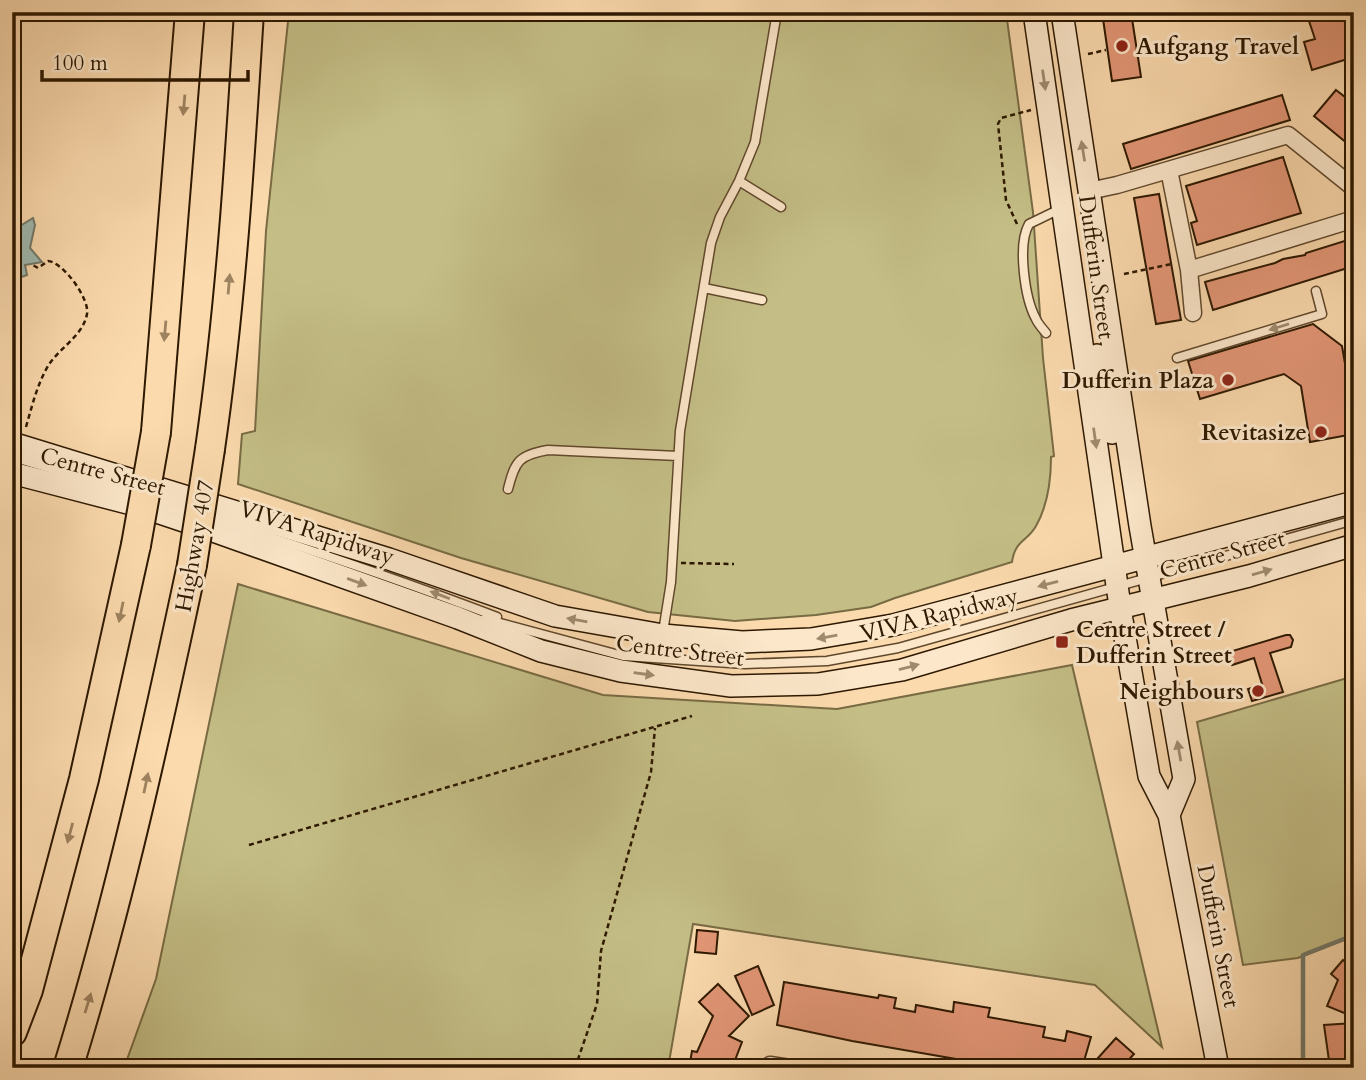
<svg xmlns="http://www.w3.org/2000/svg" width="1366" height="1080" font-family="Cardo,serif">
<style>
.green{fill:#c4be86;stroke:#786b43;stroke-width:2}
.water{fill:#a0bab1;stroke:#72796a;stroke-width:2}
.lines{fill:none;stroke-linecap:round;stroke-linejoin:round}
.stream{stroke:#72796a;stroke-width:4.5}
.building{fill:#e39676;stroke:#2d1800;stroke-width:2}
.lane-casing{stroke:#60482c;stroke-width:11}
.street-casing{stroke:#60482c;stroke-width:19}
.secondary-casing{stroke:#2d1800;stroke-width:24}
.highway-casing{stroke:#2d1800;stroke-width:32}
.path{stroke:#2d1800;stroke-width:2.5;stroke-dasharray:5 3.5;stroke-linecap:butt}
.lane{stroke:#fce7ca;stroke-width:8}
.street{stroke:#fce7ca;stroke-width:16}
.secondary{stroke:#fce7ca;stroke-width:21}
.highway{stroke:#fbdaae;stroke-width:28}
.highway-bridge-casing{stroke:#2d1800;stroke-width:32;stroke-linecap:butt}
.highway-bridge{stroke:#fbdaae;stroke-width:28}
.oneway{fill:#9f8a6f}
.oneway2{fill:#9e8360}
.poi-dot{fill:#8f2418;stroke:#fce7ca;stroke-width:2.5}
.labels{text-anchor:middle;stroke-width:6;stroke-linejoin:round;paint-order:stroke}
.poi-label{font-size:23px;font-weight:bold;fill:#2d1800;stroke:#fce7ca;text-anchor:end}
.street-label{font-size:23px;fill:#2d1800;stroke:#fce7ca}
</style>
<rect width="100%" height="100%" fill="#fbdaae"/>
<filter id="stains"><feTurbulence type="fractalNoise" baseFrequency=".00286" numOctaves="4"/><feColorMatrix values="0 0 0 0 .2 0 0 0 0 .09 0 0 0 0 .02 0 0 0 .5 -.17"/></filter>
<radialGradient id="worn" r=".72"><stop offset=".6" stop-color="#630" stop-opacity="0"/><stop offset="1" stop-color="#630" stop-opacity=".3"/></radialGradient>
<!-- green -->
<path class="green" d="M289,12H1006L1033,212L1043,358L1054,456L1051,457C1051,480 1048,505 1036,526C1027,542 1015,540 1012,562L895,598L871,607L816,615L735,621L648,612L461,558L238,484L242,434L255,431L266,231Z
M238,584L603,695L837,709L1072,665L1162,1047L1095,985L693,924L668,1068H124L156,979Z
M1354,676V936L1298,958L1243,965L1197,722Z"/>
<!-- water -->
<path class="water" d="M33,218L35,225L30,248L42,262L25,265L27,275L12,280V231Z"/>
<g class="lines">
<!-- stream -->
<path class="stream" d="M1303,1068V955L1354,935"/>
</g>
<!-- building -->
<path class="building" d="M1102,12H1131L1141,77L1112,81Z
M1306,12H1345L1354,57L1312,70L1304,42L1315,39Z
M1336,90L1354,104V149L1314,116Z
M1282,95L1290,120L1131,169L1123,144Z
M1283,157L1301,213L1197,245L1191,223L1197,221L1186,186Z
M1159,194L1181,320L1156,324L1134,198Z
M1354,238V266L1213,310L1205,282L1275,263L1283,259L1305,255L1306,253Z
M1313,324L1342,346L1354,416V434L1310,442L1301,386L1284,374L1200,399L1188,361Z
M1286,635H1290L1293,640L1291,647L1270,653L1283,692L1252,701L1248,689L1262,684L1254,658L1232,665L1227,660V655L1229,652Z
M697,930L718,932L716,954L695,952Z
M1343,960L1354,970V1017L1327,1006L1338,980L1331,974Z
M758,966L774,1005L752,1015L735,976Z
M784,982L878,998L879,995L896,998L894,1008L915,1012L916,1005L953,1012L954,1002L990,1008L988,1017L1045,1027L1043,1037L1065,1041L1067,1031L1091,1037L1082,1068H1008L852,1041L777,1025Z
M718,984L749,1016L729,1036L742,1042L732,1068H689L692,1051L697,1052L713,1016L699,1002Z
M1354,1023V1068H1330L1324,1025Z
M1116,1038L1134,1054L1121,1068H1089Z"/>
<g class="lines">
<!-- lane casing -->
<g class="lane-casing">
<path id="lane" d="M739,181L781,207
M704,288L762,300
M1046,333C1043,329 1038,324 1036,319C1025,299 1017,245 1029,224L1060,209
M1177,358L1322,314L1316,291
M12,457C176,506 338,556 497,617
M508,489C515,461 519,455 548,450L678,456
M485,619L623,656L745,664L827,661L898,648L1354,520
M663,632L671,582L680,431L711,243L720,217L739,181L755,142L777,12"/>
</g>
<!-- street casing -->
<g class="street-casing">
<path id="street" d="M1169,170L1189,270L1193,313
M1089,191L1117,185L1288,135L1354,188
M1189,270L1354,219
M769,1068L770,1065L790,1068"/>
</g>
<!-- secondary casing -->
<g class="secondary-casing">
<path id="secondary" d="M1034,12L1122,620L1149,776L1169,815L1218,1068
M1062,12L1140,526L1184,779L1169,815
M1097,355L1112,433
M12,443L389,559L555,616L663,635L742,642L811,639L893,625L1354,502
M12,473L139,506L205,528L458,618L541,651L621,671L731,686L818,684L902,670L1071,620L1249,576L1354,545"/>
</g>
<!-- highway casing -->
<g class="highway-casing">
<path id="highway" d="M156,432L190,12
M210,449C231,304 240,158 249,12
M12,1032L28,990L84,779L136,545
M68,1068C119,903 156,734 192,565"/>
</g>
<!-- path -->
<path class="path" d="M1088,54L1106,50
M1017,224L1006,200L998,124L1001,118L1031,110
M1124,274L1172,264
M26,427C32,406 37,385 48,366C59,348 83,336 87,314C90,299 63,262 48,261L38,268L31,264
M681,563L734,564
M249,845L692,716
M575,1068L597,1004L601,951L651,772L655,728
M1165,1068L1183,1060"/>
<!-- lane -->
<use href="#lane" class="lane"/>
<!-- street -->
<use href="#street" class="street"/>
<!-- secondary -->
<use href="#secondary" class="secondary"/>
<!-- highway -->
<use href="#highway" class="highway"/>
<!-- highway-bridge casing -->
<g class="highway-bridge-casing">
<path id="highway-bridge" d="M136,545L156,432
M192,565L210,449"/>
</g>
<!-- highway-bridge -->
<use href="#highway-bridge" class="highway-bridge"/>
</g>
<!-- one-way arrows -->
<defs><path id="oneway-solid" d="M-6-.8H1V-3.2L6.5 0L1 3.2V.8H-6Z" transform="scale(1.75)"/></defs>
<g class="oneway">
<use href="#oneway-solid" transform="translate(1044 80) rotate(82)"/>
<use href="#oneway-solid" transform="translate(1083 151) rotate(-99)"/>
<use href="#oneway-solid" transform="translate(1279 327) rotate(163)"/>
<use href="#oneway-solid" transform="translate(1095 438) rotate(82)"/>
<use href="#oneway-solid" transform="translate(1262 572) rotate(-16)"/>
<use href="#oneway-solid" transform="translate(357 582) rotate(20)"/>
<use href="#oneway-solid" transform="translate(1048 584) rotate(165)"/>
<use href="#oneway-solid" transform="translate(440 595) rotate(-159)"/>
<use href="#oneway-solid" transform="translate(577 620) rotate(-170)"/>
<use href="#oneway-solid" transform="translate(827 637) rotate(170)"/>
<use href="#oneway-solid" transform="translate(909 667) rotate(-15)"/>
<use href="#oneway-solid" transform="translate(644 674) rotate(8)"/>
<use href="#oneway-solid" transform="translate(1179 751) rotate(-100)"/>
</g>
<g class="oneway2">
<use href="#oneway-solid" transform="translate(184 105) rotate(95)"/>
<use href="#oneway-solid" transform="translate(229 284) rotate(-85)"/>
<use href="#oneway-solid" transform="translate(165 331) rotate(95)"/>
<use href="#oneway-solid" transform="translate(121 612) rotate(102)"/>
<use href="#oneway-solid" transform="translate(146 783) rotate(-78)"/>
<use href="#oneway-solid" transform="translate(70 833) rotate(105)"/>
<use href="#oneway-solid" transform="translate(88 1003) rotate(-73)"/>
</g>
<!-- markers -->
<g class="poi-dot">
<circle cx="1122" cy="46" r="7"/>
<circle cx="1228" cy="380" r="7"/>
<circle cx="1321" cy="432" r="7"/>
<rect x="1055" y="635" width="14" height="14" rx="3.5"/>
<circle cx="1258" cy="691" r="7"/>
</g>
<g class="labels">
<!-- poi labels -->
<g class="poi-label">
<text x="1136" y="54" text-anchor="start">Aufgang Travel</text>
<text x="1214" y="388">Dufferin Plaza</text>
<text x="1307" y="440">Revitasize</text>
<text x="1076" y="637" text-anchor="start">Centre Street /<tspan x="1076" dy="26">Dufferin Street</tspan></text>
<text x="1244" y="699">Neighbours</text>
</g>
<!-- street labels -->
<g class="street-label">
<text transform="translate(1097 267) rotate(82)" y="8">Dufferin Street</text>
<text transform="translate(103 471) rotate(15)" y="8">Centre Street</text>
<text transform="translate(317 532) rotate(18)" y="8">VIVA Rapidway</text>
<text transform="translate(194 546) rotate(-80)" y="8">Highway 407</text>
<text transform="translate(1222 554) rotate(-15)" y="8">Centre Street</text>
<text transform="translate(939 614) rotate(-14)" y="8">VIVA Rapidway</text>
<text transform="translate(680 650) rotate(7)" y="8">Centre Street</text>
<text transform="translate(1219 936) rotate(79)" y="8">Dufferin Street</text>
</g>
</g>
<!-- margin -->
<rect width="1366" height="1080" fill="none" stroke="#fbdaae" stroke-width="42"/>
<rect x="14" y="14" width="1338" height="1052" fill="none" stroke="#2d1800" stroke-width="3.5"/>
<rect x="21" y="21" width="1324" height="1038" fill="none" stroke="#2d1800" stroke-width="2"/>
<!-- scale -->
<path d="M42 70v10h206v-10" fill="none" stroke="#2d1800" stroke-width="3.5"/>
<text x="52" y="70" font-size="21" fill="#2d1800" stroke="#fce7ca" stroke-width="5" paint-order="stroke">100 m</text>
<rect width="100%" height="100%" filter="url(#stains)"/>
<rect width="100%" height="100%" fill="url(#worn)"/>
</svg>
